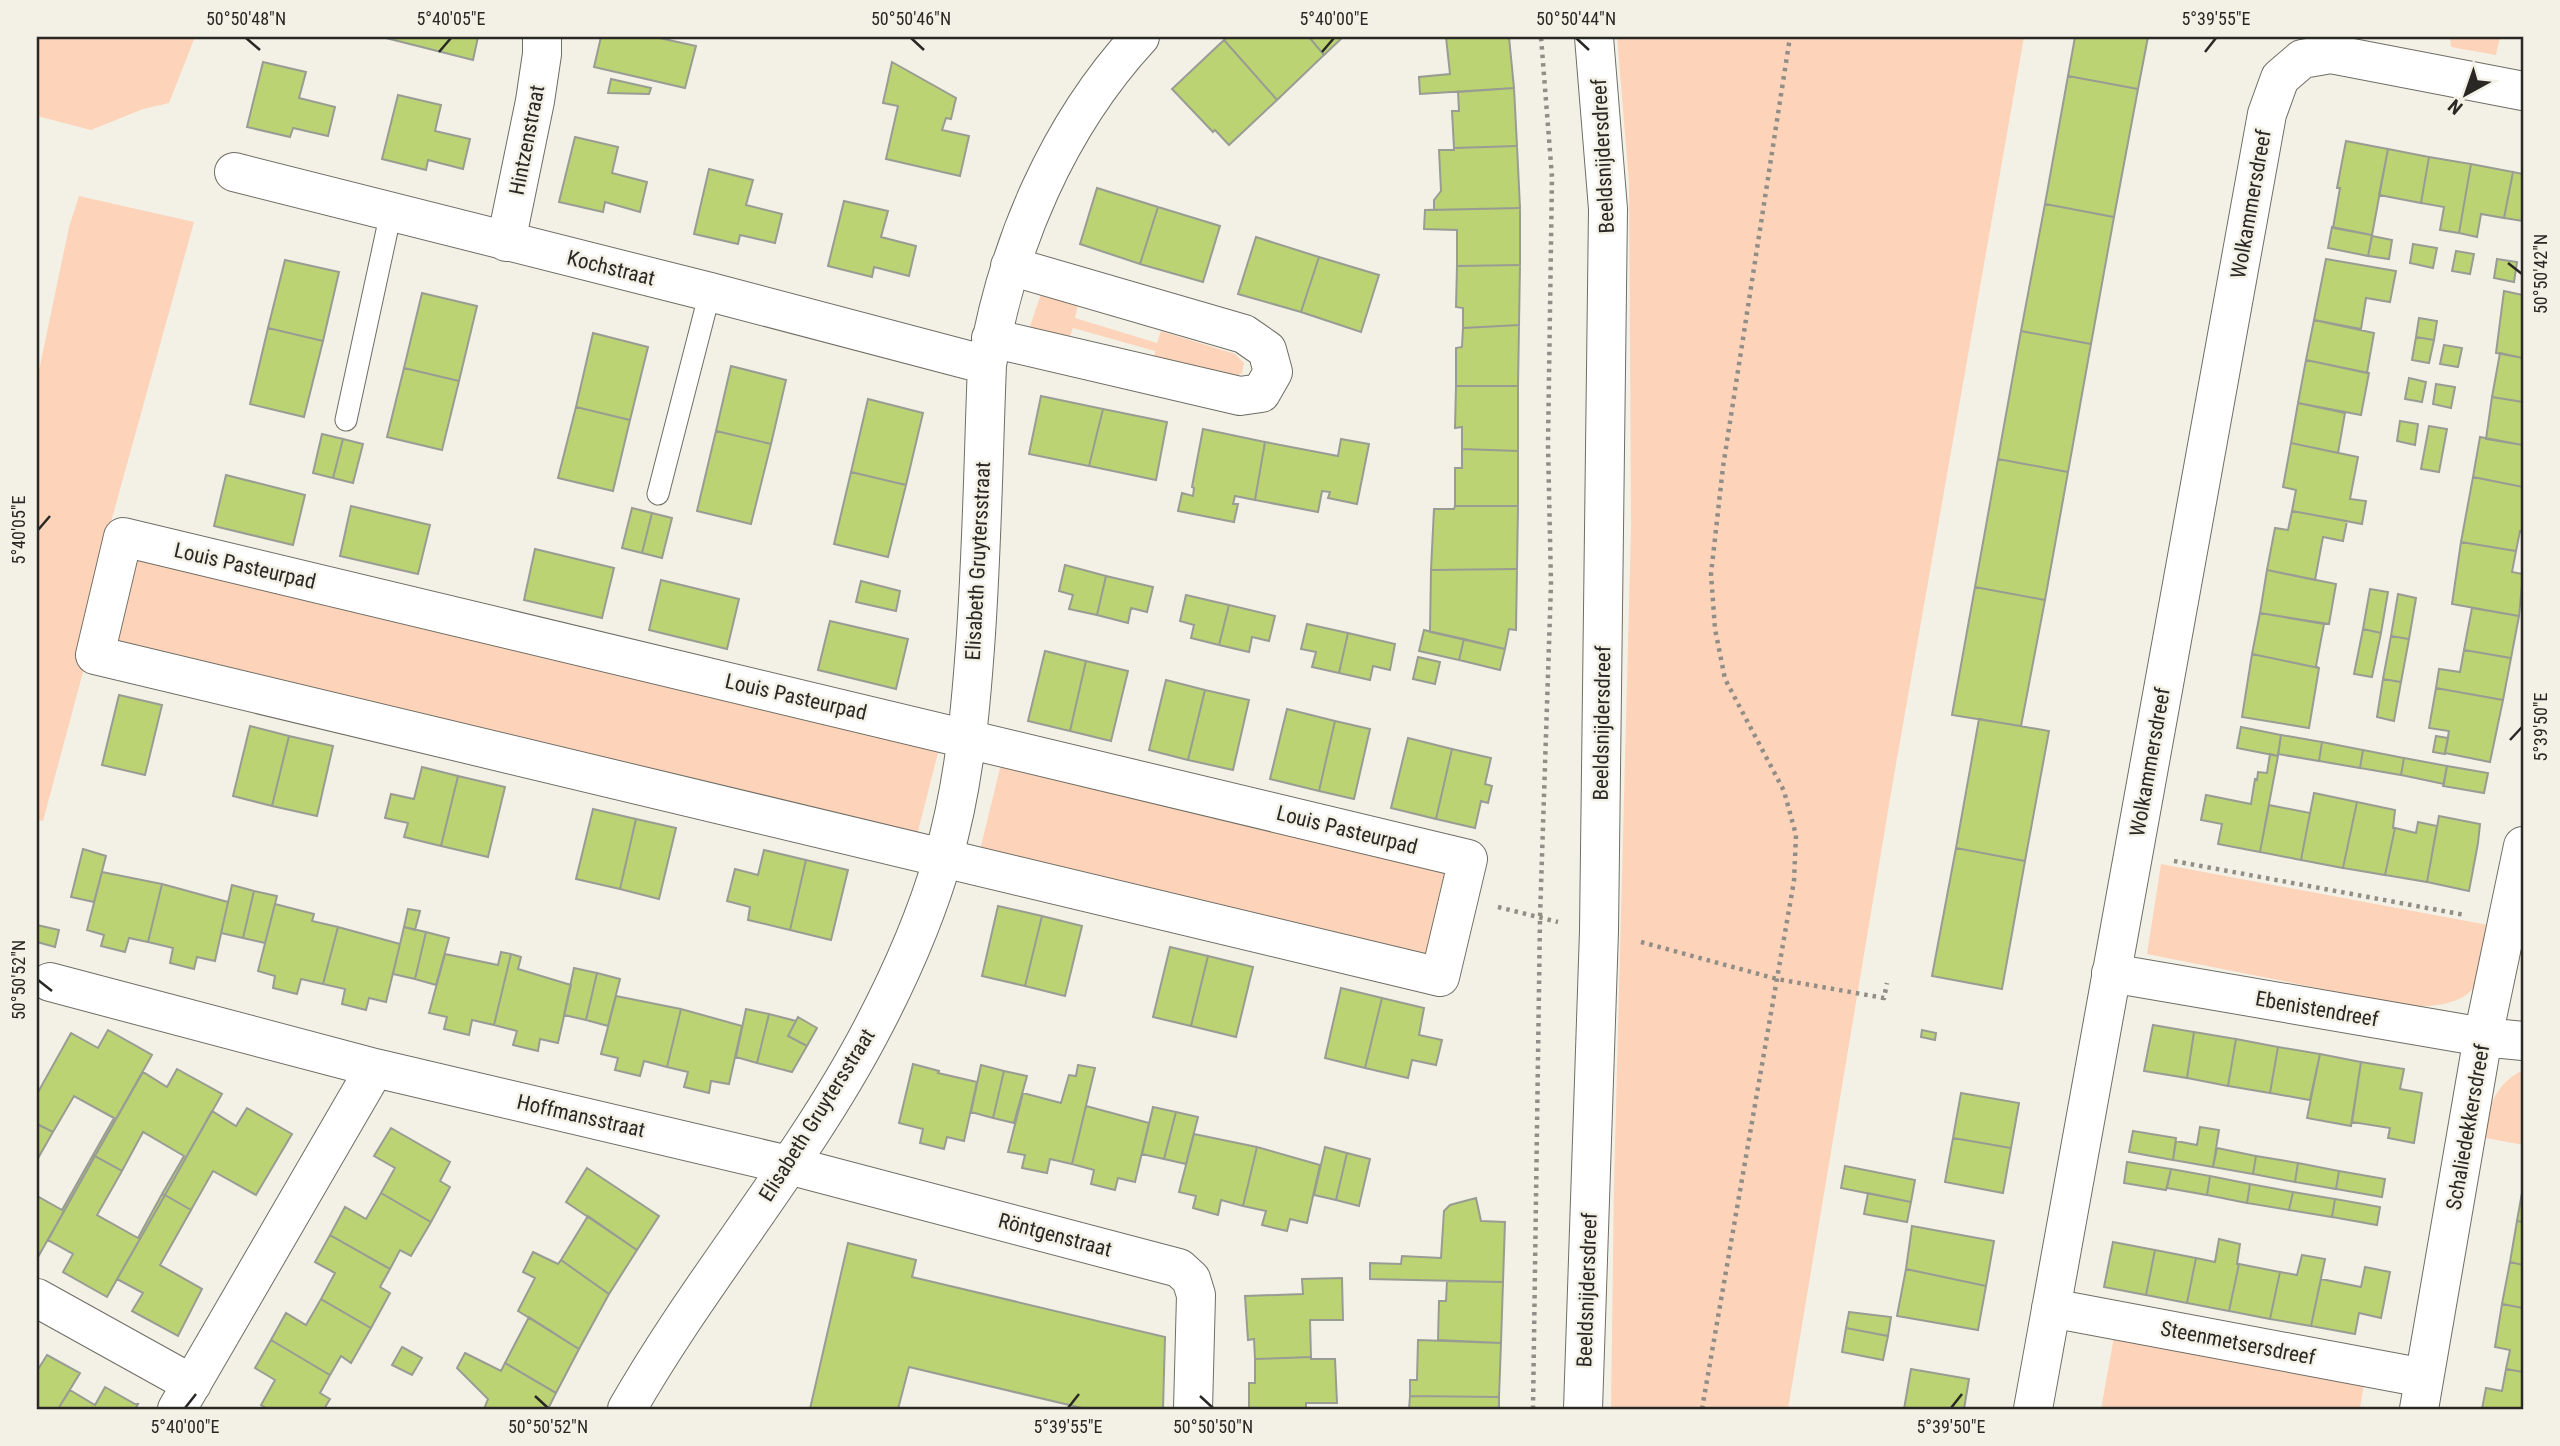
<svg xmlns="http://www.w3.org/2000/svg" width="2560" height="1446" font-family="'Roboto Condensed',sans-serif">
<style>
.green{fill:#fdd3ba}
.building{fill:#bcd374;stroke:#999c93;stroke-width:2}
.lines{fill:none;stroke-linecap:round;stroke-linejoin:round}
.lane-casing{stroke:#6f6e65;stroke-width:23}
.street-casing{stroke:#6f6e65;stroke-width:40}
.path{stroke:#908e87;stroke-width:4.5;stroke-dasharray:3.5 5;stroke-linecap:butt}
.lane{stroke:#fff;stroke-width:21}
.street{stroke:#fff;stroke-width:38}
.ticks{fill:none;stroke:#292825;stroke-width:2.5}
.labels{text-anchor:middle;stroke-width:5;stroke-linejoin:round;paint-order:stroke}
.street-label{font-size:21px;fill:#292825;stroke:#f3f1e6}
.neatline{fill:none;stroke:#292825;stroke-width:2.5}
.ticks-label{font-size:18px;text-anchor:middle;fill:#292825}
</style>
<rect width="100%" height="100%" fill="#f3f1e6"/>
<!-- green -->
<path class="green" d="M37,37H195L169,103L143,109L91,130L37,116Z
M1617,37H2024L1892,787L1788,1409H1611L1614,1183L1631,528L1629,183Z
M2450,37H2500L2496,55L2451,47Z
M79,196L194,222L106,540L941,741L915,843L90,646L43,821L37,820V380L69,227Z
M1041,294L1078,304L1075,318L1157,343L1161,331L1235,354L1244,363L1242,373L1229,380L1153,363L1155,351L1073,328L1066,347L1026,338Z
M1003,756L1461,866L1434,967L978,858Z
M2161,864L2488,925C2486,937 2480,977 2475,986C2462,1005 2433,1006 2413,1007L2147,954Z
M2523,1070V1145L2480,1137C2490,1108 2493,1085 2523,1070Z
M2115,1331L2365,1377L2360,1409H2101Z"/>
<!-- building -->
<path class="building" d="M382,37H478L473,60Z
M601,37H655L696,46L685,88L594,67Z
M1227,37H1309L1324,55L1277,100L1224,40Z
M1309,37H1343L1324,55Z
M1446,37H1509L1514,88L1420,94L1419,77L1450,74Z
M2075,37H2148L2138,89L2068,76Z
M1224,40L1277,100L1229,145L1215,130L1213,132L1172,89Z
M263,62L306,72L299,98L335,107L328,136L293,128L290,137L247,127Z
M892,62L956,98L951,119L946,118L942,130L969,136L960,176L886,159L898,106L883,103Z
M2068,76L2138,89L2114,217L2045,204Z
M611,79L651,88L649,94L608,93Z
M1514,88L1517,146L1454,148L1452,111H1459L1458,92Z
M398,95L441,105L435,131L470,139L463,169L428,160L426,170L382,159Z
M575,137L618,147L612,173L647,182L640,212L605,202L603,212L559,202Z
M2346,141L2388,149L2372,235L2333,228L2340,188H2337Z
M1517,146L1520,208L1434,210V200L1441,191L1439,150H1454V148Z
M2388,149L2429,157L2421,203L2379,195Z
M2429,157L2471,164L2459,233L2440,230L2444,207L2421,203Z
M2471,164L2513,172L2504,218L2481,214L2477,237L2459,233Z
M709,169L753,180L746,205L782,214L775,243L740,235L738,244L694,234Z
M2513,172L2523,174V221L2504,218Z
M1097,188L1158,207L1140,264L1080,244Z
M844,201L888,211L881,237L916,246L909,276L874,267L872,277L828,266Z
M2045,204L2114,217L2091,344L2021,331Z
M1158,207L1220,226L1203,282L1140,264Z
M1520,208V265L1457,266V230L1424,229L1425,210Z
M2332,227L2372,235L2368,256L2328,248Z
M2372,236L2392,240L2389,259L2368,256Z
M1256,237L1319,257L1301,312L1238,294Z
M2413,244L2437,248L2433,268L2410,263Z
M2456,251L2474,254L2470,274L2452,271Z
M1319,257L1379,275L1361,332L1301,312Z
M2326,259L2396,271L2390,302L2366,298L2361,329L2314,320Z
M2497,259L2517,262L2514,282L2494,278Z
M285,260L339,272L323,341L268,328Z
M1520,265L1519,325L1463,328V308L1456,307L1457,266Z
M2504,291L2523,295V358L2496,353Z
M422,293L477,306L459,381L404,368Z
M2419,318L2437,321L2434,340L2416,337Z
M2314,320L2374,333L2367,373L2306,360Z
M1519,325L1518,386H1456V348L1462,347L1463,328Z
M268,328L323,341L304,417L250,404Z
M2021,331L2091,344L2068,472L1998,459Z
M593,333L648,347L630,420L576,407Z
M2416,337L2434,340L2429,363L2412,360Z
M2444,345L2462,348L2458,367L2440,364Z
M2500,353L2523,358V402L2492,397Z
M2306,360L2369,373L2361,415L2298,403Z
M731,366L786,380L771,444L716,431Z
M404,368L459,381L442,450L387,437Z
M2409,378L2426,382L2422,402L2405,399Z
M2436,384L2455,387L2451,408L2433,404Z
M1456,386H1518V451L1462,449V427L1455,428Z
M1041,396L1103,409L1089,466L1029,454Z
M2492,397L2523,402V445L2486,439Z
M868,399L923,413L906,485L851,472Z
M2298,403L2345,413L2338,453L2291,443Z
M576,407L630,420L613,491L558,478Z
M1103,409L1167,422L1156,480L1089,466Z
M2400,421L2418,424L2415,445L2397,441Z
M2429,426L2447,429L2439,472L2421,469Z
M1203,429L1265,442L1255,500L1235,496L1233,504H1238L1234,522L1178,511L1182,493L1193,496L1194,488L1192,487Z
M716,431L771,444L751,524L697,511Z
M322,434L343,439L333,478L313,473Z
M2480,437L2523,445V487L2473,477Z
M343,439L363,444L353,483L333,478Z
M1341,439L1369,444L1357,504L1328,498L1330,492L1322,491L1318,512L1255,500L1265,442L1338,456Z
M2291,443L2358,457L2350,499L2366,501L2362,524L2292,511L2296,490L2283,487Z
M1462,449L1518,451V506H1455V468H1462Z
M1998,459L2068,472L2045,600L1975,587Z
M851,472L906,485L888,557L834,544Z
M226,475L305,495L293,545L214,526Z
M2473,477L2523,487V532L2520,531L2516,551L2461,542Z
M351,506L430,525L418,574L340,556Z
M1455,506H1518L1517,569L1431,570L1434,509H1454Z
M632,508L652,513L642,553L622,548Z
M2292,511L2347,521L2343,541L2323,537L2315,580L2267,570L2275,528L2288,530Z
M652,513L672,518L662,558L642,553Z
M2461,542L2516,551L2512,572L2523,574L2519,616L2452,604Z
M535,549L614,568L602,618L524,600Z
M1065,565L1106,576L1097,615L1069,609L1073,595L1059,591Z
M1517,569L1516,630L1509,629L1505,649L1430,632L1431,570Z
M2267,570L2336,584L2329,624L2260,613Z
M1106,576L1153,587L1147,612L1131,608L1128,623L1097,615Z
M661,580L739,599L727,649L649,630Z
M861,581L900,591L896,611L856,602Z
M1975,587L2045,600L2021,726L1952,715Z
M2370,589L2388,592L2381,633L2363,629Z
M2398,594L2416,598L2409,639L2391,636Z
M1186,595L1229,605L1219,645L1191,638L1194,625L1180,621Z
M1229,605L1275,616L1269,641L1252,637L1249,652L1219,645Z
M2472,608L2519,616L2511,658L2464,650Z
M2260,613L2324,624L2316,666L2319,668L2252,654Z
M830,621L908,639L896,689L818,670Z
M1307,624L1348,633L1339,673L1312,667L1316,652L1301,649Z
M2363,629L2381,633L2372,677L2354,674Z
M1424,630L1464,639L1459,660L1419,651Z
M1348,633L1395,644L1390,670L1373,666L1370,680L1339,673Z
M2391,636L2409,639L2401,682L2383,679Z
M1464,639L1505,649L1500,670L1459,660Z
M2464,650L2511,658L2503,700L2436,688L2439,669L2460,672Z
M1045,651L1086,661L1070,731L1028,721Z
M2252,654L2319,668L2309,728L2242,717Z
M1418,657L1440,662L1435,684L1413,679Z
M1086,661L1128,671L1111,741L1070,731Z
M2383,679L2401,682L2394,721L2377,717Z
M1166,680L1205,690L1188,760L1149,750Z
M2436,688L2503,700L2490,762L2445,753L2449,731L2429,728Z
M1205,690L1249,700L1233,770L1188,760Z
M119,695L162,705L145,775L102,765Z
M1287,709L1335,721L1319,791L1270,779Z
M1979,719L2049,731L2025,861L1956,848Z
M1335,721L1370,729L1354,799L1319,791Z
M250,726L289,736L272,806L233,796Z
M2241,727L2281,735L2278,756L2237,748Z
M2281,735L2322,742L2319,761L2278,754Z
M289,736L333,746L317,816L272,806Z
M2436,736L2448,738L2445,754L2433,752Z
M1408,738L1452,749L1436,819L1391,808Z
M2322,742L2363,750L2360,768L2319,761Z
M1452,749L1491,758L1485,784L1492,786L1488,803L1481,801L1475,828L1436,819Z
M2363,750L2404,758L2401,775L2360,768Z
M2270,754L2278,756L2260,852L2218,844L2222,824L2201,820L2206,795L2251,804L2255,779L2257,780L2258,772L2267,773Z
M2404,758L2447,766L2444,784L2401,775Z
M2447,766L2488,773L2484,793L2443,786Z
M422,767L458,776L441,846L404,837L408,823L385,818L391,794L414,799Z
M458,776L505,787L488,857L441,846Z
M2314,793L2357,802L2343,868L2301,860Z
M2357,802L2395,810L2393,828H2395L2385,875L2343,868Z
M2269,805L2310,813L2301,860L2260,852Z
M593,809L636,819L620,889L576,879Z
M2439,816L2480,824L2478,843L2469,891L2427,882Z
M636,819L676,828L659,899L620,889Z
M2418,822L2437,826L2427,882L2385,875L2395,828L2416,833Z
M1956,848L2025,861L2002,989L1932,976Z
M83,849L106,856L94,902L71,897Z
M764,850L806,860L790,930L748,920L750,907L727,901L735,869L758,875Z
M806,860L848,870L831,940L790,930Z
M102,872L162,884L148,942L129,938L125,952L101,946L104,935L87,930Z
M162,884L228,902L215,961L197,957L194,969L170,963L173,948L148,942Z
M232,885L254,891L243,938L221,933Z
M254,891L277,896L265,943L243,938Z
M275,904L314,914L312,921L338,927L323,984L301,979L297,994L273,988L275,976L258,971Z
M998,906L1042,916L1025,986L982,976Z
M408,909L420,911L415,930L404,927Z
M1042,916L1082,926L1065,996L1025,986Z
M37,925L59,930L55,947L37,942Z
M338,927L400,944L386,1002L369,998L366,1010L342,1004L345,989L323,984Z
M404,927L426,932L415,979L393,974Z
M426,932L449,938L436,985L415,979Z
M1170,947L1208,956L1191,1026L1153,1017Z
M501,952L511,954L494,1025L472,1020L469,1035L444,1029L447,1017L429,1013L445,954L498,965Z
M511,954L521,957L518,969L571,985L558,1043L540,1039L538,1051L513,1045L517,1031L494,1025Z
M1208,956L1253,967L1236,1037L1191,1026Z
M574,968L597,973L586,1020L564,1015Z
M597,973L620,979L608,1026L586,1020Z
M1341,988L1382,998L1365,1068L1325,1058Z
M616,996L681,1009L667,1067L644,1061L640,1076L615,1070L618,1058L601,1054Z
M1382,998L1424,1008L1419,1035L1442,1040L1436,1065L1412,1060L1408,1078L1365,1068Z
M681,1009L742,1026L729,1084L711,1081L709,1093L684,1087L688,1072L667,1067Z
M746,1009L769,1014L757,1063L736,1057Z
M769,1014L796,1021L788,1036L807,1046L792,1072L757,1063Z
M798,1017L817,1028L807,1046L788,1036Z
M2153,1025L2194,1032L2187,1078L2144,1071Z
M108,1030L152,1055L95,1156L93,1155L114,1118L74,1096L53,1132L37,1124V1094L71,1033L98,1048Z
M1922,1030L1936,1033L1935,1040L1921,1037Z
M2194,1032L2236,1039L2228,1086L2187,1078Z
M2236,1039L2278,1047L2270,1093L2228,1086Z
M2278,1047L2320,1054L2310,1100L2270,1093Z
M2320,1054L2361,1062L2351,1126L2307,1118Z
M2361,1062L2404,1069L2400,1089L2422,1093L2414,1143L2388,1138L2390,1128L2352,1122Z
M913,1064L939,1071L938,1073L977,1082L964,1141L947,1137L944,1149L920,1143L923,1129L899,1123Z
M981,1065L1004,1071L993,1118L971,1112Z
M1078,1065L1095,1068L1072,1164L1050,1159L1047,1173L1022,1168L1025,1155L1008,1152L1023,1093L1061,1103L1069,1075L1076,1076Z
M177,1069L222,1094L165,1195L162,1194L184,1156L143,1132L122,1171L95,1156L143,1072L167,1087Z
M1004,1071L1027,1076L1014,1123L993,1118Z
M1961,1093L2019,1103L2011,1148L1953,1138Z
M1086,1106L1149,1123L1135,1182L1118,1178L1115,1190L1091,1184L1094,1170L1072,1164Z
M1153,1107L1176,1112L1164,1159L1142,1154Z
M247,1108L292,1134L256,1195L213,1171L191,1210L165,1195L212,1111L236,1126Z
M1176,1112L1198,1117L1186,1164L1164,1159Z
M37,1124L53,1132L37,1160Z
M2200,1127L2219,1130L2213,1167L2173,1160L2176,1141L2197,1145Z
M391,1128L450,1162L440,1181L450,1187L431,1222L381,1193L395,1168L374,1156Z
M2133,1131L2176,1138L2173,1160L2129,1152Z
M1194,1134L1257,1147L1243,1206L1221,1200L1218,1215L1193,1208L1196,1196L1179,1192Z
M1953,1138L2011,1148L2003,1193L1945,1182Z
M1257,1147L1320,1165L1307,1223L1290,1219L1287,1231L1262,1225L1266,1211L1243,1206Z
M1325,1147L1347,1153L1336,1200L1314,1195Z
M2217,1148L2256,1156L2253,1174L2213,1167Z
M1347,1153L1370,1159L1359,1206L1336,1200Z
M93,1155L95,1156L38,1257L37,1196L62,1210Z
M95,1156L122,1171L97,1215L138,1238L162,1194L165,1195L107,1297L63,1272L73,1254L48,1240Z
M2256,1156L2298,1163L2295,1182L2253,1174Z
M2127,1162L2171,1169L2166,1190L2124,1183Z
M2298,1163L2339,1171L2336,1189L2295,1182Z
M1845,1166L1915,1180L1911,1202L1841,1188Z
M587,1168L659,1216L637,1250L566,1202Z
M2171,1169L2210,1176L2207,1195L2167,1188Z
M2339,1171L2385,1179L2382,1197L2336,1189Z
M2210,1176L2250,1184L2247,1203L2207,1195Z
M2250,1184L2293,1192L2289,1210L2247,1203Z
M2523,1187V1222L2517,1221Z
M2293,1192L2335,1199L2332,1217L2289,1210Z
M381,1193L431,1222L411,1256L400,1250L390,1269L330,1235L345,1207L366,1219Z
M1868,1193L1911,1202L1907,1222L1864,1214Z
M165,1195L191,1210L160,1265L202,1289L178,1336L132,1311L143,1293L117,1279Z
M1476,1198L1481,1221L1505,1222L1503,1282L1370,1279V1263L1401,1264L1402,1256L1441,1258L1444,1211L1450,1205Z
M2335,1199L2380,1207L2377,1225L2332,1217Z
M588,1216L637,1250L609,1294L561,1260Z
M2517,1221L2523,1222V1265L2510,1262Z
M1912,1226L1994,1241L1986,1286L1906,1269Z
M330,1235L390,1269L380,1287L390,1293L371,1328L321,1299L335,1273L315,1262Z
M2219,1239L2240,1244L2237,1264H2239L2229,1311L2187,1303L2196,1258L2215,1262Z
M2113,1242L2155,1250L2146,1295L2104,1287Z
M848,1243L916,1260L912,1277L1165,1337L1163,1409H1086L909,1367L898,1409H810Z
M2155,1250L2196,1258L2187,1303L2146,1295Z
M533,1252L558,1264L561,1260L609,1294L579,1349L518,1311L535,1278L523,1272Z
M2302,1255L2325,1259L2311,1326L2270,1319L2280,1272L2297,1275Z
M2510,1262L2523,1265V1308L2502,1304Z
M2239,1264L2280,1272L2270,1319L2229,1311Z
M2365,1267L2390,1272L2381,1318L2359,1313L2355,1334L2311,1326L2321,1279L2361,1287Z
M1906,1269L1986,1286L1978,1330L1897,1316Z
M1342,1278L1343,1320H1310L1311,1357L1255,1359L1254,1339L1248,1340L1245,1296L1303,1294L1302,1279Z
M1447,1281L1503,1282L1501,1343L1438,1340L1439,1301H1446Z
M321,1299L371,1328L351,1363L341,1356L330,1375L271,1340L286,1313L306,1325Z
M2502,1304L2523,1308V1372L2506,1369L2510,1350L2495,1347Z
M1849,1312L1891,1317L1888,1336L1846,1328Z
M529,1317L579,1349L556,1393L505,1363Z
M1846,1328L1888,1336L1883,1360L1842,1352Z
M271,1340L330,1375L320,1393L330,1399L324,1409H268L261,1405L275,1380L255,1368Z
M1418,1340L1501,1343L1499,1397L1410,1396V1380H1417Z
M402,1347L422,1358L412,1375L392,1365Z
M465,1353L501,1371L505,1363L556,1393L548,1409H484L488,1399L457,1368Z
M47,1355L80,1373L58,1409H37V1371Z
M1311,1357V1359H1335L1337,1403H1306V1409H1249V1383H1255V1359Z
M1911,1369L1969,1379L1964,1409H1904Z
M2506,1369L2523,1372V1409H2482L2486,1388L2502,1391Z
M105,1387L135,1404H138L135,1409H58L70,1390L95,1405Z
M1410,1396L1499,1397V1409H1409Z"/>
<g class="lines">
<!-- lane casing -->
<g class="lane-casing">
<path id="lane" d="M346,420L391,212
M658,494L710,292"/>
</g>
<!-- street casing -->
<g class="street-casing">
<path id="street" d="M234,172L710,292L987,365
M506,242L535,101L542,54V37
M991,338L1240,396L1261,393L1273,372L1267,350L1244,334L1010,266
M123,537L1468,859L1440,977L95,655Z
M2111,973L2483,1037L2523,1041
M50,982L375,1068L788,1165L1179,1268L1191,1279L1196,1295L1193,1409
M37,1298L192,1384
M2051,1308L2424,1378
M177,1409L375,1068
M627,1409C701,1279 801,1164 871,1031C900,976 926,917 943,858C962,793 969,727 974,661C982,563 983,464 987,365C1007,245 1058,126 1140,37
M1583,1409L1599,931L1608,209L1594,37
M2033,1409L2267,114L2280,78L2302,59L2331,54L2523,91
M2419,1409L2483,1037L2523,846"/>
</g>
<!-- path -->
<path class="path" d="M2174,861L2465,915
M1498,907L1558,922
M1641,942L1777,979L1884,998L1887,983
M1533,1409L1540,917L1551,584L1548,444L1552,177L1541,37
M1702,1409L1794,881L1796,835L1784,791L1725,679L1715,629L1711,574L1723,467L1790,37"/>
<!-- lane -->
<use href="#lane" class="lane"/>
<!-- street -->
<use href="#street" class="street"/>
</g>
<!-- ticks -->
<path class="ticks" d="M246,38L260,50M911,38L924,50M1576,38L1589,50M439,52L451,38M1322,52L1334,38M2205,52L2216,38M2508,263L2522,274M38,530L50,516M2510,740L2522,727M38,980L52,991M535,1396L548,1408M1200,1396L1213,1408M185,1408L196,1394M1068,1408L1079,1394M1951,1408L1962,1394"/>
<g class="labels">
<!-- street labels -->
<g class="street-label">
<text transform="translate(527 140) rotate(-79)" y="7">Hintzenstraat</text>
<text transform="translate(1603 156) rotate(-93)" y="7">Beeldsnijdersdreef</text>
<text transform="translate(2251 204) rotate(-80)" y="7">Wolkammersdreef</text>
<text transform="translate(611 268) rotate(14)" y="7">Kochstraat</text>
<text transform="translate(978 561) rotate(-87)" y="7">Elisabeth Gruytersstraat</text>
<text transform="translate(245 566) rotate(13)" y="7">Louis Pasteurpad</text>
<text transform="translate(796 697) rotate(13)" y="7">Louis Pasteurpad</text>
<text transform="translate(1602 723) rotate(-89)" y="7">Beeldsnijdersdreef</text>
<text transform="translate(2150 762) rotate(-80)" y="7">Wolkammersdreef</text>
<text transform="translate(1347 830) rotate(14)" y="7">Louis Pasteurpad</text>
<text transform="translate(2317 1009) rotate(10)" y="7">Ebenistendreef</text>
<text transform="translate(817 1115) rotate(-58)" y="7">Elisabeth Gruytersstraat</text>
<text transform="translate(581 1116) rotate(13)" y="7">Hoffmansstraat</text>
<text transform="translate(2468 1127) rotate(-80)" y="7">Schaliedekkersdreef</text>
<text transform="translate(1055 1235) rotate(15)" y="7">Röntgenstraat</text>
<text transform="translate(1587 1290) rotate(-88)" y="7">Beeldsnijdersdreef</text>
<text transform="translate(2238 1343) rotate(11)" y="7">Steenmetsersdreef</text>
</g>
</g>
<!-- border -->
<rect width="2560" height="1446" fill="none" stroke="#f3f1e6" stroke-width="77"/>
<!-- north arrow -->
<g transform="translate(2466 94) rotate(220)" stroke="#f3f1e6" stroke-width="5" paint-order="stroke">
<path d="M0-5L12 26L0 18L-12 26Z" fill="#292825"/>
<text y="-10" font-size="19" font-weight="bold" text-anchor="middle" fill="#292825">N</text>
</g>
<rect x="38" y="38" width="2484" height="1370" class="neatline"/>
<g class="ticks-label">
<text x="246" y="25">50°50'48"N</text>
<text x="451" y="25">5°40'05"E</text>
<text x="911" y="25">50°50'46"N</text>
<text x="1334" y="25">5°40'00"E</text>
<text x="1576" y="25">50°50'44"N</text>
<text x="2216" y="25">5°39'55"E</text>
<text transform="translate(2541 274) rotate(-90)" y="6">50°50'42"N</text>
<text transform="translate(19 530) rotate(-90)" y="6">5°40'05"E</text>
<text transform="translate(2541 727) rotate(-90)" y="6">5°39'50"E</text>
<text transform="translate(19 980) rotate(-90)" y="6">50°50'52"N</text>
<text x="185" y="1433">5°40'00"E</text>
<text x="548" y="1433">50°50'52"N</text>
<text x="1068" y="1433">5°39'55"E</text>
<text x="1213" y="1433">50°50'50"N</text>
<text x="1951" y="1433">5°39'50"E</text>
</g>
</svg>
